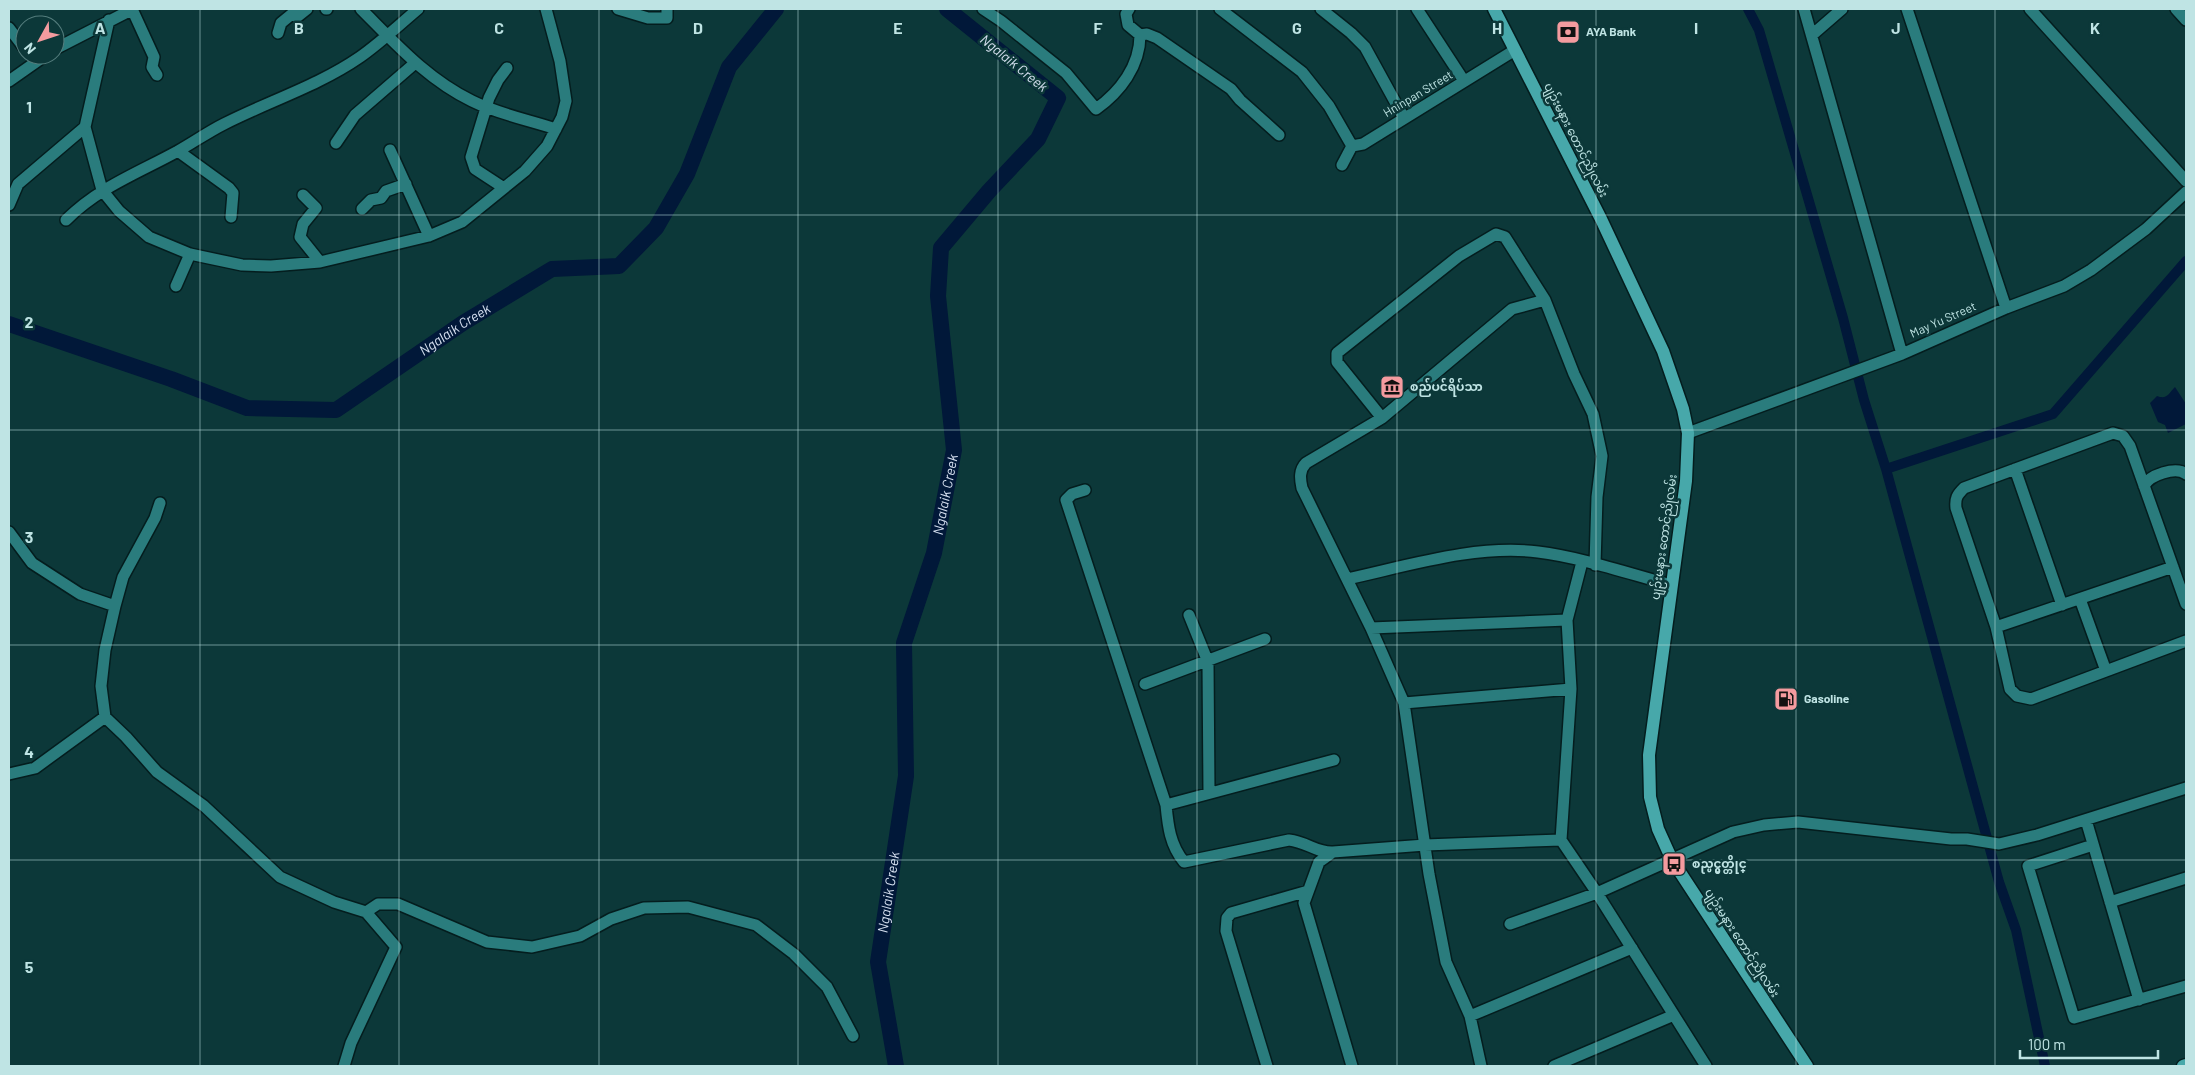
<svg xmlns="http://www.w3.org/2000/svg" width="2195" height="1075" font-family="Barlow,'Noto Sans Myanmar',sans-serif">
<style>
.water{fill:#011839}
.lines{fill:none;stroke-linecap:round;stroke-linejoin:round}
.canal{stroke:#011839;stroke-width:10}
.river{stroke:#011839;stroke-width:16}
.minor-casing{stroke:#041d1e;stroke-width:14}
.major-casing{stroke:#041d1e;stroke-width:15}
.minor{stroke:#2a7c7d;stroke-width:11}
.major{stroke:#47a8aa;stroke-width:12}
.grid{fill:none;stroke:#bfe4e4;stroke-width:1;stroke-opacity:0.55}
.labels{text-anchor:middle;stroke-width:5;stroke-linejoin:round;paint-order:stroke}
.poi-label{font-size:12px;font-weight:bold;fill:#bfe4e4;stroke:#0c3839;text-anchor:start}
.street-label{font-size:12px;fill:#bfe4e4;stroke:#0c3839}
.water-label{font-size:14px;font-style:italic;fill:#d6e0f0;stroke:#0c3839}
.grid-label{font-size:16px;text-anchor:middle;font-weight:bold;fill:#bfe4e4;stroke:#0c3839;stroke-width:5;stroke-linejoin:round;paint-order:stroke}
</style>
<rect width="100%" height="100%" fill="#0c3839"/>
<!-- water -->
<path class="water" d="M2175,387L2186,404V424L2168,433L2165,425L2158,422L2150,403L2157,396C2167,400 2169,393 2175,387Z"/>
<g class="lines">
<!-- canal -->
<path class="canal" d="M1748,9L1759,30L1843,318L1864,400L1886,469L1999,882L2016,930L2045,1066
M1886,469L2053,414L2186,261"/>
<!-- river -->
<g class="river">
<path id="s1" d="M9,324L171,379L247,408L336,410L463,323L552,269L619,266L656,228L687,174L729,67L776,9"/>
<path id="s2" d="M896,1066L878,962L906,776L904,643L934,553L954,450L938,296L941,248L989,191L1038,139L1058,98L947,9"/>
</g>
<!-- minor casing -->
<g class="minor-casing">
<path id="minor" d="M132,9L154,57L152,67L157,75
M326,9H327
M361,9C396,44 427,79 472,101C498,114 529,120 556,129
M618,9L648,18H667V9
M983,9L1001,21L1066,73L1096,109C1120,92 1140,66 1140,35L1128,25L1126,14L1129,9
M1220,9L1302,72L1329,106L1352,146
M1321,9L1351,33L1365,47L1404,118
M1417,9L1464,81
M1804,9L1902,354
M1907,9L2006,308
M2030,9L2186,181
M2176,9L2186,20
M109,20L85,127L102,190L119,211L149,237L190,254L242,265L271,266L320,262L429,236L462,222L525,171L547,146L562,117L566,101L560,61L546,9
M9,28L25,49
M278,33L281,23L292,14L297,17L307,9
M1140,35L1147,34L1157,38L1231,89L1240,100L1279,135
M1812,35L1842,9
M55,49L133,9
M9,81L46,55
M336,143L355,115L414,64
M390,150L429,236
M178,151L229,188L233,193L231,217
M1342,165L1352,146L1363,144L1515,50
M504,188L475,169L471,157L489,98L498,80L507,68
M303,195L316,208L303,224L300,237L320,262
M9,205L18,184L85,127
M362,209L371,200L381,198L386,191L406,184
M66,220C99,187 138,173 178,151C194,142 208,132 224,124C269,101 318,86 360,57C380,43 399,25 418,9
M176,286L190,254
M1382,418L1337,362V353L1459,256L1496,234L1505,237L1545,300L1574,374L1593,414L1602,456L1597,497L1595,565
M1688,433L1902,354L2006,308L2064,286L2091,270L2146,229L2186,192
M2015,469L2062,605
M2144,486C2149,475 2176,466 2186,474
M1085,490L1072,494L1066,500L1166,805C1168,826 1170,845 1184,862L1289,840C1307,842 1317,853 1333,852
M9,532L32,563L80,594L115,606L105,650L101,686L105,717L126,737L157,772L204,806L280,877L334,902L366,912L378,904H398L487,942L532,947L580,936L611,919L644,908L688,907L756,925L794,954L827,987L853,1036
M1582,562L1567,620L1571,689L1561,840L1597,893L1706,1066
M1347,579C1407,566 1477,544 1538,552C1580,557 1630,574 1671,585
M2080,599L2106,671
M2186,604L2130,446L2123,436L2113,433L1964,488C1957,495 1955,498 1956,508L1996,627L2010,689L2017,696L2031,699L2186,641
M115,606L123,577L155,518L160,503
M1189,615L1208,662L1209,793
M1996,627L2173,567
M1371,628L1567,620
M1145,684L1265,639
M1404,703L1571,689
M9,774L35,768L105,717
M1166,805L1334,760
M2086,820L2139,1000
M2093,845L2028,866L2074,1018L2186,986
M2110,902L2186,878
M1510,924L1597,893L1733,832L1764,825L1798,822L1951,839H1967L1999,844L2037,835L2186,788
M1470,1016L1632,948
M344,1066L351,1043L396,947L366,912
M1267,1066L1226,931L1227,918L1231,913L1308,891
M1352,1066L1304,903L1319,862L1333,852L1425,845L1561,840
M1481,1066L1470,1016L1446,962L1429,874L1404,703L1371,628L1302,488C1300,479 1299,470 1306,463L1382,418L1512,309L1545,300
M1554,1066L1674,1015"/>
</g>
<!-- major casing -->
<g class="major-casing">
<path id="major" d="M1494,9L1601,219L1663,351L1683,409L1688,433L1686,481L1649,755L1650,797L1658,829L1672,860L1807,1066
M2183,1066L2186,1065"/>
</g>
<!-- minor -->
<use href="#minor" class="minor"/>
<!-- major -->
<use href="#major" class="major"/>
</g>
<!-- grid -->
<path class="grid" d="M200,9V1066M399,9V1066M599,9V1066M798,9V1066M998,9V1066M1197,9V1066M1397,9V1066M1596,9V1066M1796,9V1066M1995,9V1066M9,215H2186M9,430H2186M9,645H2186M9,860H2186"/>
<!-- icons -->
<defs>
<g id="bank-square" transform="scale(1.25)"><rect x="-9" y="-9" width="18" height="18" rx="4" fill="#f49b9f" stroke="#0c3839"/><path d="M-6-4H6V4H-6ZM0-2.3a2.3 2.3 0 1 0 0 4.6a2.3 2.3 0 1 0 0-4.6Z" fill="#111"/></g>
<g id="museum-square" transform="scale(1.25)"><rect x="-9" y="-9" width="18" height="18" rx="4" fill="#f49b9f" stroke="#0c3839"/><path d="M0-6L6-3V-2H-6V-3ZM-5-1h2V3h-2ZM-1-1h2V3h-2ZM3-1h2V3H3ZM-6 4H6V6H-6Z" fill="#111"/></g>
<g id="fuel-square" transform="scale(1.25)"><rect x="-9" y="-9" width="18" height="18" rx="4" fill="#f49b9f" stroke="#0c3839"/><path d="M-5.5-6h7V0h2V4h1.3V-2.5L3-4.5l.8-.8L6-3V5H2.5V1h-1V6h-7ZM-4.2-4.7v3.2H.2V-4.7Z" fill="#111"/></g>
<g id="bus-square" transform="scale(1.25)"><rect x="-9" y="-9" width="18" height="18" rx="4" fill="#f49b9f" stroke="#0c3839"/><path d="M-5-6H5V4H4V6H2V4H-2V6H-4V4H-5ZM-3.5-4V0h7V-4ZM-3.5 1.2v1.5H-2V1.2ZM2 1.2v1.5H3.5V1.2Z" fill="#111"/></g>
</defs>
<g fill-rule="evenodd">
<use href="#bank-square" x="1568" y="32"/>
<use href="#museum-square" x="1392" y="387"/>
<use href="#fuel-square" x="1786" y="699"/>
<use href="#bus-square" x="1674" y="864"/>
</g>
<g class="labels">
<!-- poi labels -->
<g class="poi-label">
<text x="1586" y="36">AYA Bank</text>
<text x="1410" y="391">စည်ပင်ရိပ်သာ</text>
<text x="1804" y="703">Gasoline</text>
<text x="1692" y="868">စည္ပင္မွတ္တိုင္</text>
</g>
<!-- street labels -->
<g class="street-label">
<text transform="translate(1418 94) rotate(-31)" y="4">Hninpan Street</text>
<text transform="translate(1576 140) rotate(63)" y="4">ပျဉ်းမနား တောင်ညိုလမ်း</text>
<text transform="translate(1943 320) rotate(-24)" y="4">May Yu Street</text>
<text transform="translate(1664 537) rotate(-82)" y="4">ပျဉ်းမနား တောင်ညိုလမ်း</text>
<text transform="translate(1742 943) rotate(57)" y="4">ပျဉ်းမနား တောင်ညိုလမ်း</text>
</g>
<!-- water labels -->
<g class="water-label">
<text transform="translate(1014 63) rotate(39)" y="5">Ngalaik Creek</text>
<text dy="5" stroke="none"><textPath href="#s1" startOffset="485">Ngalaik Creek</textPath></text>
<text dy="5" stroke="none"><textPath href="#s2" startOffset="581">Ngalaik Creek</textPath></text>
<text dy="5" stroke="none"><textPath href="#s2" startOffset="176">Ngalaik Creek</textPath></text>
</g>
</g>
<g class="grid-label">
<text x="100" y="34">A</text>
<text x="299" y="34">B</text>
<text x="499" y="34">C</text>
<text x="698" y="34">D</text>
<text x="898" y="34">E</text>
<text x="1098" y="34">F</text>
<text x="1297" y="34">G</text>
<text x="1497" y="34">H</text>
<text x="1696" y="34">I</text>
<text x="1896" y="34">J</text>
<text x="2095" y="34">K</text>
<text x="29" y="113">1</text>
<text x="29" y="328">2</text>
<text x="29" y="543">3</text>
<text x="29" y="758">4</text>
<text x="29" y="973">5</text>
</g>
<!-- border -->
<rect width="2195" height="1075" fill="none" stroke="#bfe4e4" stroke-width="20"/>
<!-- north arrow -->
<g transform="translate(40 40) rotate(230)"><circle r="24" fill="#0c3839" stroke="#547d7d"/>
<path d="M0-4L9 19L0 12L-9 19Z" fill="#f49b9f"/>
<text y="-8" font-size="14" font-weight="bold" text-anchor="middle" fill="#bfe4e4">N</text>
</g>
<!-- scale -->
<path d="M2020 1050v8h138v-8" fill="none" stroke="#bfe4e4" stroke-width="2.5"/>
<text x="2028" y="1050" font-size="15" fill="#bfe4e4" stroke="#0c3839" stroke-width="4" paint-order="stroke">100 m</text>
</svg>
